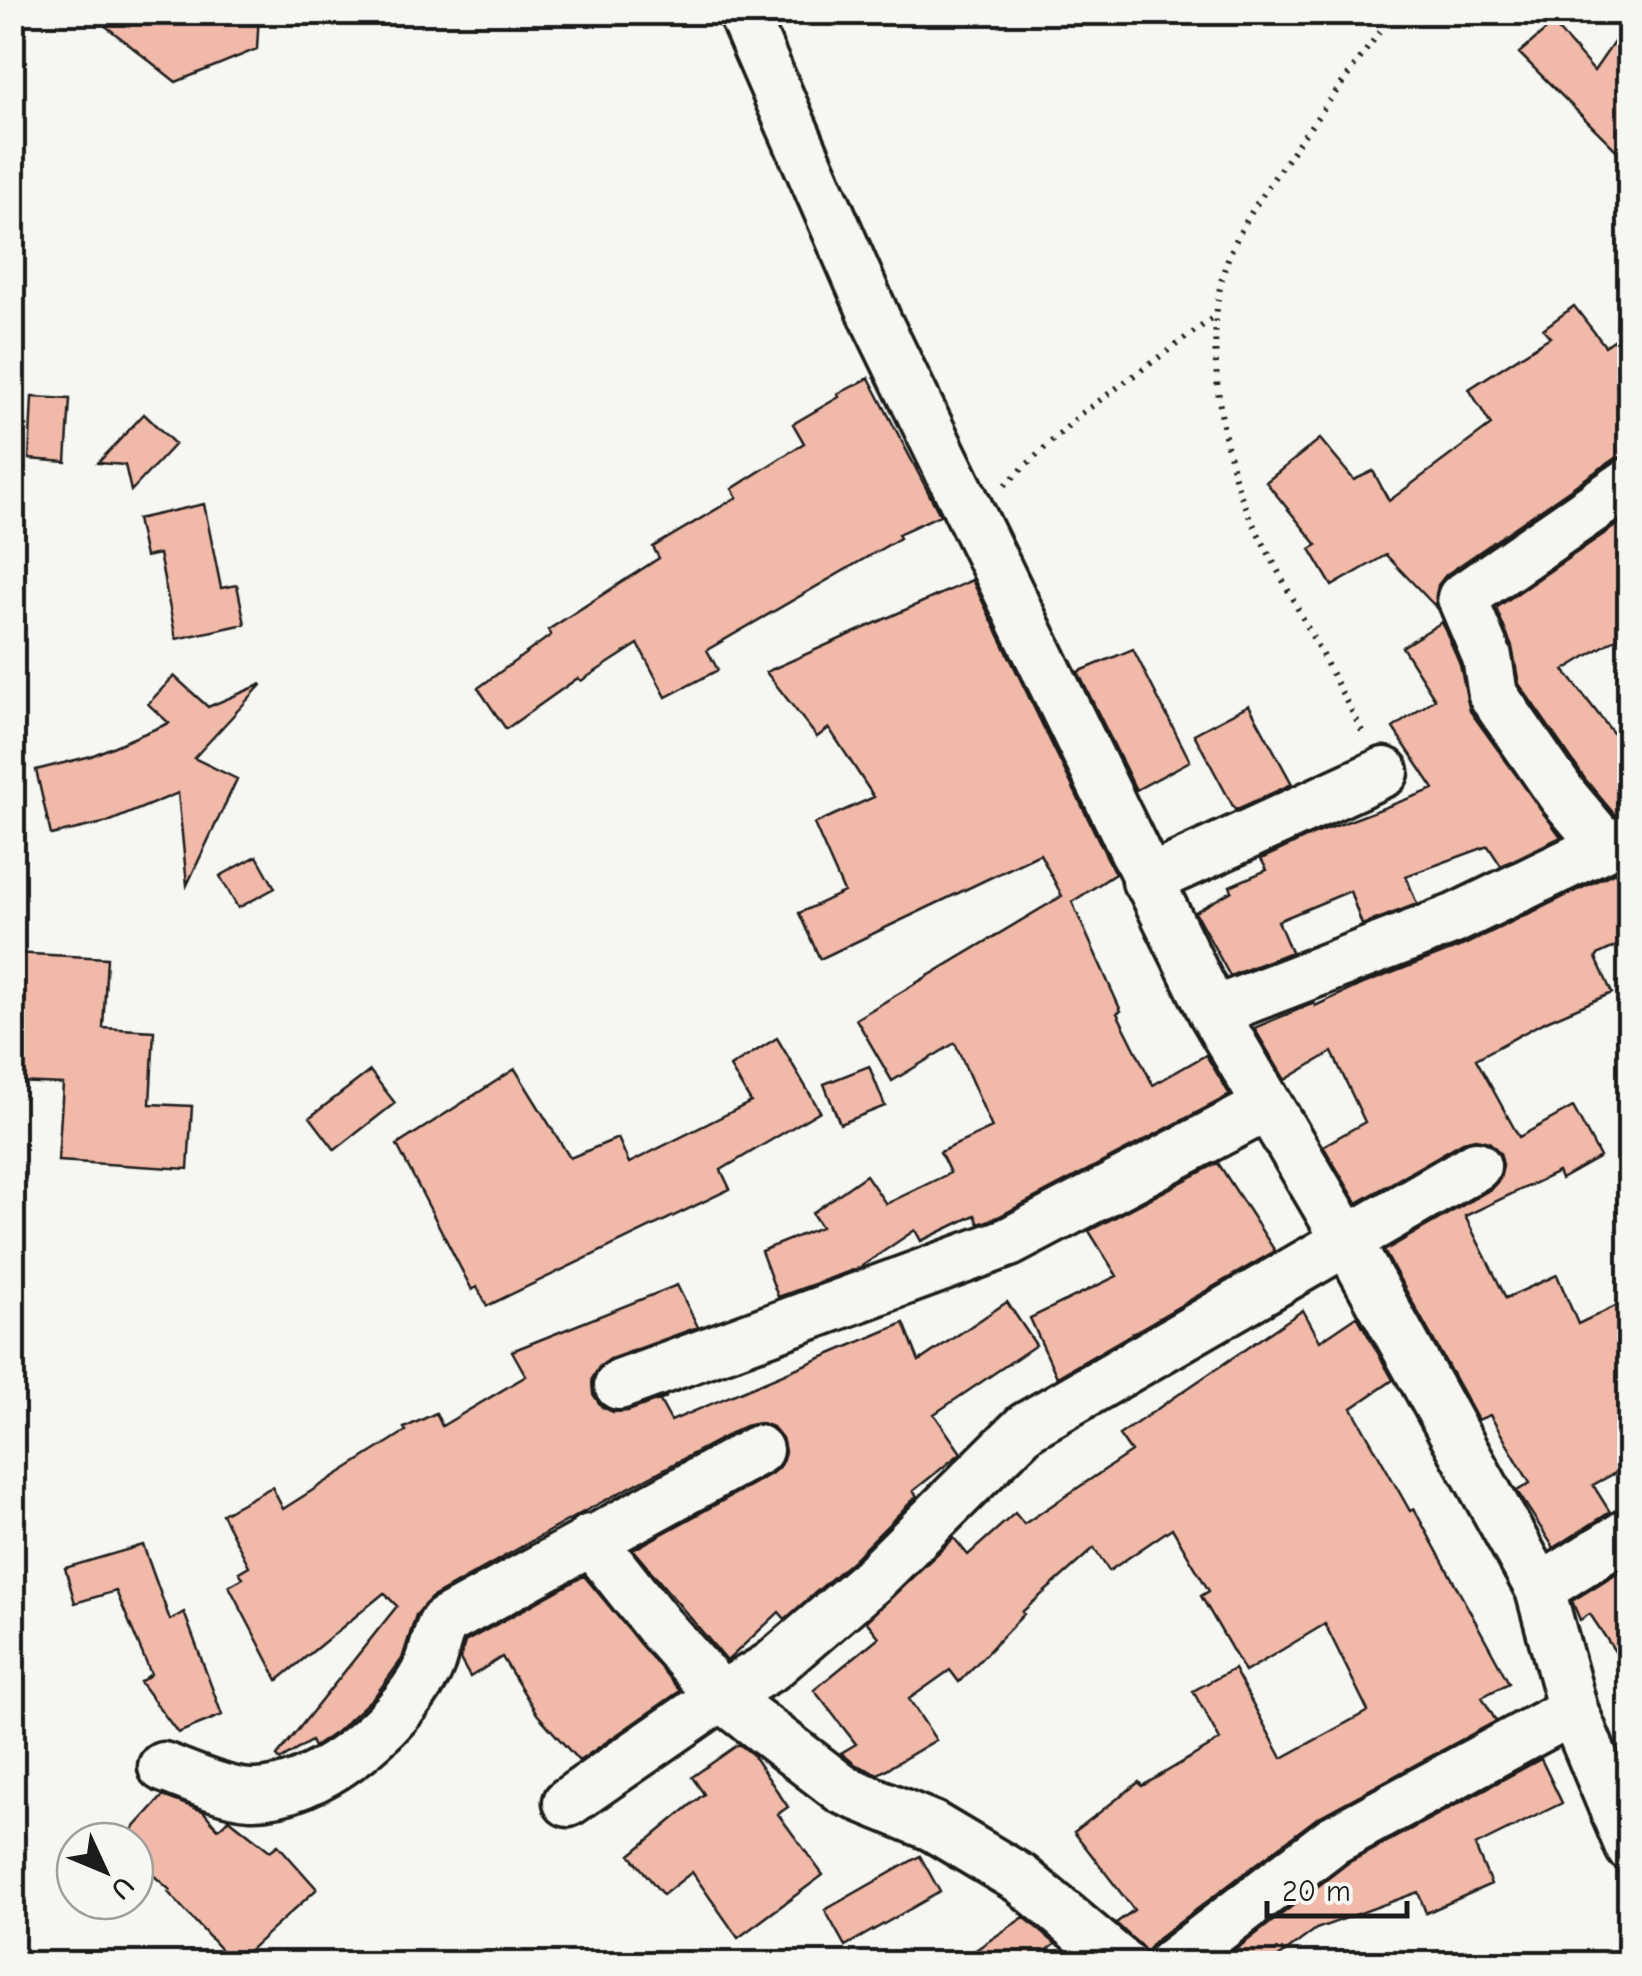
<svg xmlns="http://www.w3.org/2000/svg" width="1642" height="1976" font-family="'Comic Neue',sans-serif">
<style>
.building{fill:#f1b9a8;stroke:#1c1c1c;stroke-width:2.5}
.lines{fill:none;stroke-linecap:round;stroke-linejoin:round}
.minor-casing{stroke:#1c1c1c;stroke-width:55}
.path{stroke:#1c1c1c;stroke-width:6;stroke-dasharray:2.5 8;stroke-linecap:butt}
.minor{stroke:#f6f6f2;stroke-width:48}
</style>
<rect width="100%" height="100%" fill="#f6f6f2"/>
<filter id="ink" filterUnits="userSpaceOnUse"><feTurbulence type="fractalNoise" baseFrequency=".01" numOctaves="2"/><feDisplacementMap in="SourceGraphic" scale="20" xChannelSelector="R" yChannelSelector="G"/><feConvolveMatrix kernelMatrix="1 2 1 2 8 2 1 2 1" color-interpolation-filters="sRGB"/></filter>
<g filter="url(#ink)">
<!-- building -->
<path class="building" d="M88,12H259L257,49L176,82Z
M1630,19V164L1519,53L1553,24L1594,71Z
M1574,306L1605,346L1630,329V455L1614,459L1446,575L1438,585L1436,607L1386,555L1332,586L1310,549L1317,545L1266,482L1320,439L1354,480L1373,471L1389,501L1491,425L1469,389L1550,337L1543,329Z
M869,378L940,515L898,534L900,538L707,650L718,670L666,697L638,644L581,681L578,678L506,729L478,688L551,635L548,630L659,558L653,547L737,497L732,489L804,443L793,424L839,397L838,394Z
M32,397L70,399L66,462L29,459Z
M144,414L175,444L131,491L125,465L98,463Z
M204,504L221,588L237,585L245,624L176,639L159,554L145,557L137,519Z
M1630,516V630L1564,670L1630,755V812L1615,815L1585,779L1519,684L1512,647L1496,608Z
M972,580L1115,874L1072,902L1121,1011L1117,1013L1153,1085L1206,1055L1230,1095L998,1217L979,1224L975,1215L921,1241L915,1230L859,1268L778,1297L761,1251L821,1227L812,1213L866,1175L886,1204L950,1173L940,1152L992,1128L955,1043L892,1081L856,1019L1062,896L1040,854L820,959L799,913L844,892L814,824L874,797L829,728L817,737L766,672Z
M1442,622L1460,665L1470,711L1561,837L1501,866L1488,846L1406,876L1417,904L1362,925L1350,891L1278,921L1291,952L1230,976L1195,912L1232,891L1230,886L1267,870L1261,859L1312,835L1434,789L1393,728L1435,699L1402,647Z
M1133,649L1190,761L1136,790L1078,672Z
M174,676L208,707L262,684L194,758L237,779L187,885L178,793L108,822L51,835L36,770L91,756L169,723L148,704Z
M1249,705L1292,784L1235,810L1194,734Z
M257,856L275,888L238,908L220,876Z
M1615,872L1630,903V940L1599,954L1596,958L1612,993L1542,1023L1476,1059L1519,1137L1573,1107L1600,1157L1561,1179L1558,1172L1465,1216L1506,1298L1557,1275L1578,1324L1630,1299V1465L1593,1485L1610,1512L1554,1548L1517,1491L1530,1483L1490,1415L1478,1420L1384,1251L1491,1189L1500,1179L1503,1165L1500,1153L1489,1142L1475,1139L1463,1142L1357,1203L1323,1146L1365,1122L1332,1052L1285,1080L1254,1028L1314,1003L1315,1006L1358,986L1464,945Z
M12,953L107,958L103,1028L154,1031L150,1104L192,1106L188,1169L58,1161L63,1084L15,1082L20,1005H12Z
M777,1038L820,1111L721,1170L730,1189L487,1306L477,1287L472,1290L397,1145L515,1069L570,1158L618,1138L629,1163L751,1102L730,1067Z
M869,1066L885,1106L840,1124L824,1084Z
M370,1071L395,1103L335,1150L310,1117Z
M1218,1163L1275,1251L1057,1377L1030,1318L1117,1276L1089,1231Z
M677,1285L698,1327L610,1359L599,1367L592,1379L593,1394L602,1407L613,1412L628,1411L667,1397L660,1401L671,1421L904,1323L919,1361L1007,1302L1036,1345L934,1414L961,1453L913,1491L917,1496L853,1560L785,1619L779,1612L727,1661L633,1550L771,1474L781,1465L785,1452L782,1438L773,1427L760,1423L745,1426L574,1517L431,1598L416,1615L402,1659L375,1696L336,1732L314,1747L311,1741L280,1760L277,1756L397,1606L384,1593L278,1680L229,1586L243,1578L239,1572L249,1566L222,1514L272,1487L283,1509L406,1431L404,1428L436,1413L442,1426L526,1376L512,1351Z
M1303,1310L1320,1341L1357,1316L1393,1380L1352,1408L1410,1511L1414,1509L1509,1683L1482,1697L1496,1721L1317,1818L1154,1942L1146,1952L1116,1923L1134,1910L1074,1832L1139,1782L1142,1786L1220,1740L1193,1691L1234,1669L1282,1758L1368,1711L1325,1624L1245,1672L1201,1596L1209,1591L1172,1528L1109,1571L1094,1548L1022,1612L1024,1614L959,1682L950,1670L909,1699L936,1740L878,1774L856,1765L841,1753L856,1744L814,1690L879,1637L866,1621L954,1538L968,1555L1015,1513L1024,1524L1131,1452L1119,1435Z
M143,1545L170,1620L184,1612L222,1715L178,1733L140,1682L151,1674L116,1591L75,1603L65,1568Z
M1630,1565V1674L1590,1614L1580,1620L1572,1601Z
M584,1576L680,1691L579,1761L537,1714L502,1657L470,1677L460,1659L465,1642Z
M739,1744L752,1754L788,1807L778,1814L823,1875L738,1938L692,1872L663,1895L630,1855L704,1794L692,1777Z
M1541,1759L1562,1803L1475,1846L1491,1884L1426,1913L1418,1892L1316,1929L1269,1964H1217L1348,1863Z
M163,1796L203,1811L218,1829L229,1819L270,1851L278,1845L317,1889L234,1964L168,1892L170,1890L135,1859V1841H122Z
M920,1856L940,1892L845,1946L825,1910Z
M1024,1917L1056,1944L1027,1964H955Z"/>
<g class="lines">
<!-- minor casing -->
<g class="minor-casing">
<path id="minor" d="M742,12L877,322L1213,1012L1348,1242L1540,1589L1573,1710L1630,1847
M1605,846L1563,796L1493,695L1487,657L1462,598L1630,482
M1147,881L1384,772
M1213,1012L1454,919L1605,846L1630,839
M619,1385L1009,1242L1268,1106
M590,1539L658,1625L721,1696L842,1789L932,1826L1021,1879L1122,1964
M1540,1589L1630,1532
M163,1767C187,1776 225,1793 251,1794C316,1796 397,1726 426,1672C435,1656 434,1638 444,1622L758,1450
M568,1802L721,1696L772,1666L872,1580L1026,1427L1476,1166
M1171,1964L1333,1840L1573,1710"/>
</g>
<!-- path -->
<path class="path" d="M1005,485L1081,414L1217,315
M1362,731L1248,514C1221,450 1205,342 1223,274C1235,229 1273,180 1299,142C1331,99 1362,56 1394,12"/>
<!-- minor -->
<use href="#minor" class="minor"/>
</g>
</g>
<!-- margin -->
<rect width="1642" height="1976" fill="none" stroke="#f6f6f2" stroke-width="50"/>
<rect x="25" y="25" width="1592" height="1926" fill="none" stroke="#1c1c1c" stroke-width="4" filter="url(#ink)"/>
<!-- north arrow -->
<g transform="translate(105 1871) rotate(134)"><circle r="48" fill="#f6f6f2" stroke="#9f9f9c" stroke-width="2.5"/>
<path d="M0-8L18 38L0 25L-18 38Z" fill="#1c1c1c"/>
<text y="-15" font-size="28" font-weight="bold" text-anchor="middle" fill="#1c1c1c">U</text>
</g>
<!-- scale -->
<path d="M1267 1901v15h140v-15" fill="none" stroke="#1c1c1c" stroke-width="5"/>
<text x="1282" y="1901" font-size="30" fill="#1c1c1c" stroke="#f6f6f2" stroke-width="8" paint-order="stroke">20 m</text>
</svg>
